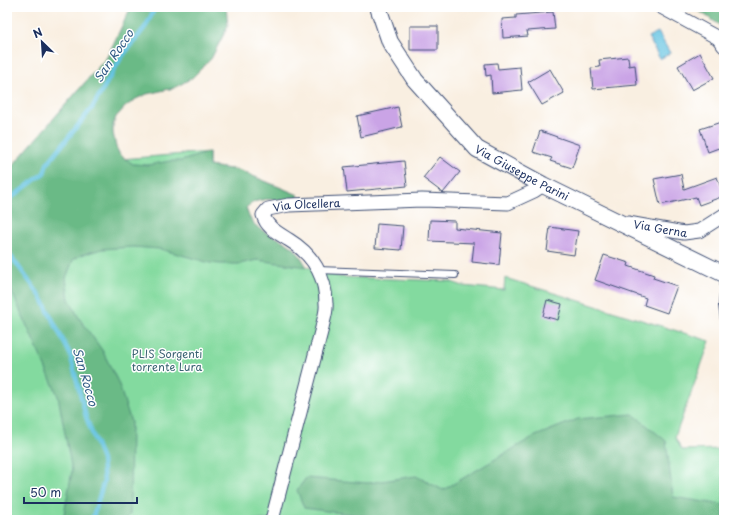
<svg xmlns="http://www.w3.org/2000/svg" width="731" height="527" font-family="'Playpen Sans',sans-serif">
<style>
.green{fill:#83da9f;stroke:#4f847e}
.forest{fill:#6aba86;stroke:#427472}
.water{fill:#63c3e1;stroke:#3f79a0}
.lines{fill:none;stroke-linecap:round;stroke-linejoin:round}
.stream{stroke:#63c3e1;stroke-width:4.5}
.building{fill:#caa4e6}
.service-casing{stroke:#3c4c72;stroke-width:8}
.minor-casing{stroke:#3c4c72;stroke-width:15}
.tertiary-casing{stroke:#3c4c72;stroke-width:18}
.service{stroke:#fff;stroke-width:6}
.minor{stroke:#fff;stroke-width:13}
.tertiary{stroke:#fff;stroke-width:16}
.labels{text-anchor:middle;stroke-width:3;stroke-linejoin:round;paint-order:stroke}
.street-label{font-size:11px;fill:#1b2f5e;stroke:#fff}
.park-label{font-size:11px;fill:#3a6272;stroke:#fff}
.water-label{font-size:12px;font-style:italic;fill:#315b85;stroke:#fff}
</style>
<rect width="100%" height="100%" fill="#fff"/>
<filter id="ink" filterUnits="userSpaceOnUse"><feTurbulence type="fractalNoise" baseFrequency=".025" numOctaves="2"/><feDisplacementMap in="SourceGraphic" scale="8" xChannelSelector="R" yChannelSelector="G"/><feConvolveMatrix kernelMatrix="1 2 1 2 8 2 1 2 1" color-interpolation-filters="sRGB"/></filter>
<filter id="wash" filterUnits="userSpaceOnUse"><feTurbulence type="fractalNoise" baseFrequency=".012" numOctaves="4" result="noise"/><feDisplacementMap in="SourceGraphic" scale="16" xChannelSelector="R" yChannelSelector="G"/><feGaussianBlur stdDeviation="0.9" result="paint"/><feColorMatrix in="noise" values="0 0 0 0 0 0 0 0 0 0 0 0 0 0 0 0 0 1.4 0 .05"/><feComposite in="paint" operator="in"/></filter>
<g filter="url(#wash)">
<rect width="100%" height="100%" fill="#f9efe1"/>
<!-- green -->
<path class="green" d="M209,152V166L238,170L298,195V202C281,201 258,194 246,208L249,217L257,228L293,247L307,267L340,277L449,281L463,286L504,290L505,278L710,341L675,437L682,450L724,449V520H7V184L121,159Z"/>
<!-- forest -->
<path class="forest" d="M131,7H226L228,26L211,59L192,78L174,88L147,94L136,99L125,107L116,117L113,125V133L116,147L120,155L133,164L148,165L170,161H181L209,152V166L238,170L296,194L298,195V202C281,201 258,194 246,208C253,235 274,232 292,247C298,251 303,261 307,267L257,260L239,264H221L210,263L160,249L133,247L102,249L81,255L73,260L66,278L69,299L79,318L102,350L118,382L131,422L130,514L125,520H63L72,471L58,396L7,281V172L107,57Z
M693,7H724V28Z
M633,414L666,441L673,497L724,505V520H373L371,517L304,508L297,490L306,478L368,483L416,476L443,490L533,437L578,419Z"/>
<!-- water -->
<path class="water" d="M658,32L670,53L660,59L648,37Z"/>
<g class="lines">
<!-- stream -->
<path class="stream" d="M7,201L44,173L47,164L92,108L121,58L146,26L153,12V7
M7,251L41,297L70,354L86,417L102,460L104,481L92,520"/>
</g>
<g id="blocks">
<!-- building -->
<path class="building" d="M553,12L555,29L527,31L528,36L503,38L502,19L516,18V15Z
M410,26H438V50H410Z
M700,53L714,78L692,90L678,66Z
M628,57L629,66L635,65L637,85L593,89L591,68L600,67L599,60Z
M497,63L498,69L520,67L522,90L492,93L491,75L486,76L485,64Z
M550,69L564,93L542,105L528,82Z
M398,107L402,127L361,137L357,116Z
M724,121V146L708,152L700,129Z
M540,131L580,145L572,168L550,161L552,158L533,152Z
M440,157L460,172L443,193L423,178Z
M404,161L407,186L347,192L344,167Z
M681,174L684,189L717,177L724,196L699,205L696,197L660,205L654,179Z
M430,220L455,221V228L502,233L499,265L472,262L474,243L429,241Z
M377,224L403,226L401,250L375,248Z
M550,227L578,231L574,255L547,251Z
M604,255L629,263L628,266L654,275L653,278L677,286L667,313L644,305L646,298L595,280Z
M547,300L562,304L558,320L543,316Z"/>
</g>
</g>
<g filter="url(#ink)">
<use href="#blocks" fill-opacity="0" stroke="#3c4c72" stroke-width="1"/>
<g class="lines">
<!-- service casing -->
<g class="service-casing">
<path id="service" d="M318,270L455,275
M724,280L722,305L724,320"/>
</g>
<!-- minor casing -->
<g class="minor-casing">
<g id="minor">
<path d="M661,7L718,38L724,46"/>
<path id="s1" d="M628,223L684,233L699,231L724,215"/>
<path id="s2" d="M272,520L322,328C323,321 327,312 326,304C326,276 312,254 289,240C278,233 267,228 263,215L268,209L289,205L422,200L508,203L534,191L543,185"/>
</g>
</g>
<!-- tertiary casing -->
<g class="tertiary-casing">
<g id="tertiary">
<path id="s3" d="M378,7L390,42L415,80L477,149L543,185L724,274"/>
</g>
</g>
<!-- service -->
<use href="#service" class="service"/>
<!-- minor -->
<use href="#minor" class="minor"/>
<!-- tertiary -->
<use href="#tertiary" class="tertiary"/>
</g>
</g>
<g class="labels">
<!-- street labels -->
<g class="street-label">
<text dy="4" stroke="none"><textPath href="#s3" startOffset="226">Via Giuseppe Parini</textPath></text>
<text dy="4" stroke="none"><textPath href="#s2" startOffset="384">Via Olcellera</textPath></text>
<text dy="4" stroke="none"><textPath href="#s1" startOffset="33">Via Gerna</textPath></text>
</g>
<!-- park labels -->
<g class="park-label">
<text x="167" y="358">PLIS Sorgenti<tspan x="167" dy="13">torrente Lura</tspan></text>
</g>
<!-- water labels -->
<g class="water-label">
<text transform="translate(114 56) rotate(-56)" y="4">San Rocco</text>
<text transform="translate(85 377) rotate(74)" y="4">San Rocco</text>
</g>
</g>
<!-- margin -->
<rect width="731" height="527" fill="none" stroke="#fff" stroke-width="24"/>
<!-- north arrow -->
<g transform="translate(42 42) rotate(335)" stroke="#ffffff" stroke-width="3" paint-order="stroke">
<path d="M0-3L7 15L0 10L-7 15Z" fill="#1b2f5e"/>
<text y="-6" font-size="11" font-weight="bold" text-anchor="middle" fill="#1b2f5e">N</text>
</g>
<!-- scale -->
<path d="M24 497v6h113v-6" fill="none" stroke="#1b2f5e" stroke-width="2"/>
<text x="30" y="497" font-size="12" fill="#1b2f5e" stroke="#ffffff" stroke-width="3" paint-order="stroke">50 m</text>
</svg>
